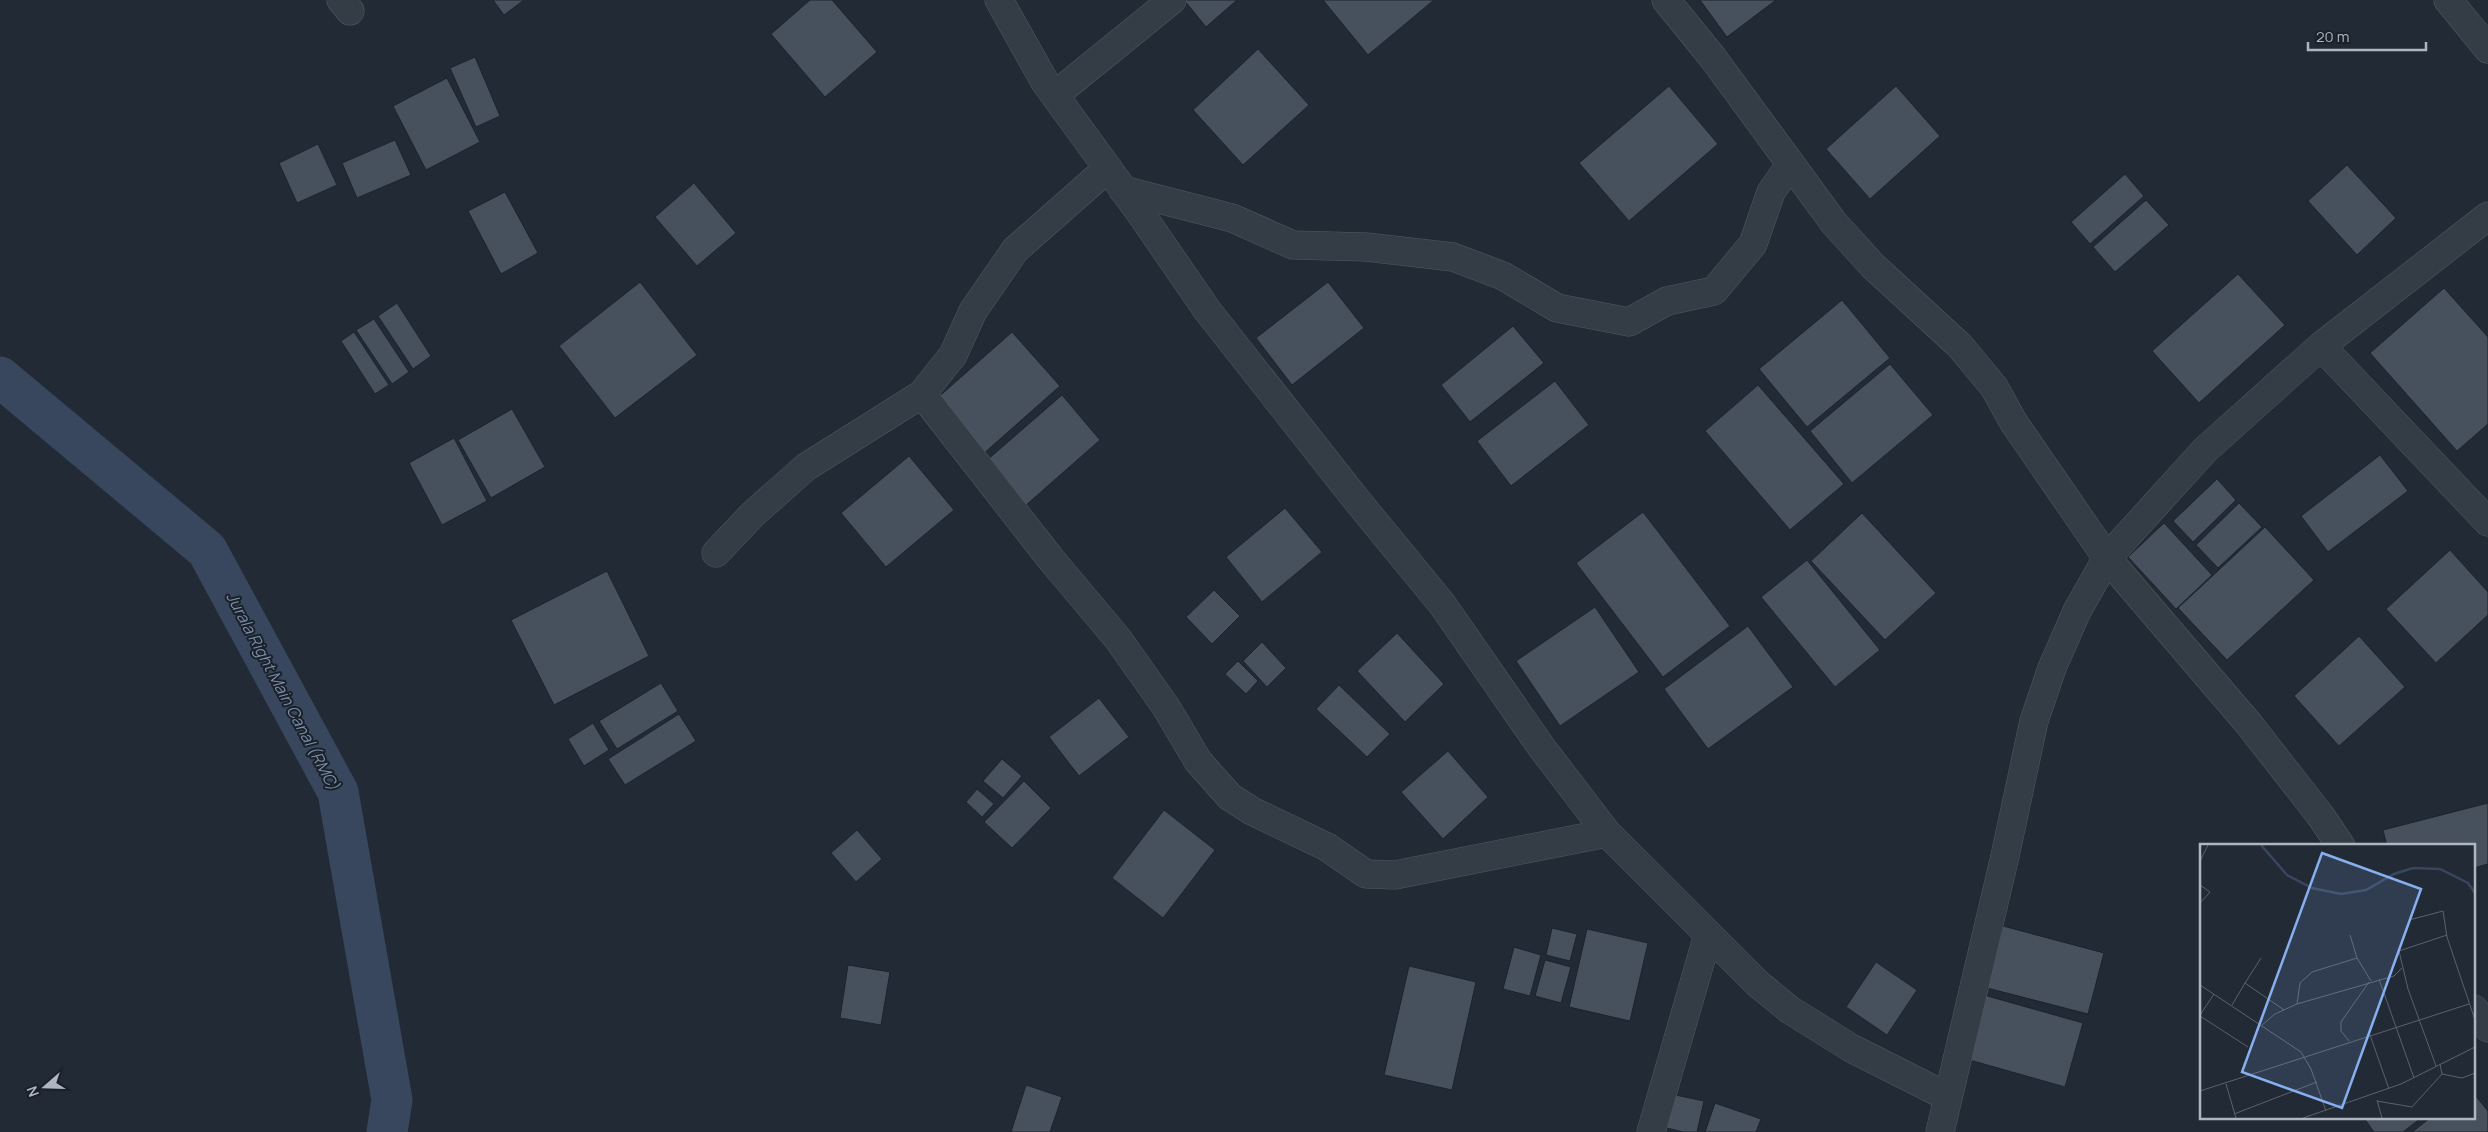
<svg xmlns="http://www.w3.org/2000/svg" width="2488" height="1132" font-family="Manrope,sans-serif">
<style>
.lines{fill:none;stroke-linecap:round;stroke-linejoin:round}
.canal{stroke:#38475d;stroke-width:41}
.building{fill:#47515e;stroke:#1c232c}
.minor-casing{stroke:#525963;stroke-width:29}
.minor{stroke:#343c46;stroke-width:28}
.labels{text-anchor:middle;stroke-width:4;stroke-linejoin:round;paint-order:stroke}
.water-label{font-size:16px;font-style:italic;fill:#798ea9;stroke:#1a212a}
.inset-river{fill:none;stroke:#38475d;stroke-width:2.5}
.inset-road{fill:none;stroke:#5a626d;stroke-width:1}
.view{fill:#87afef;fill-opacity:0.15;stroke:#87afef;stroke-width:2.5}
.inset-edge{fill:none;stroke:#afb6c2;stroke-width:2.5}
</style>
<rect width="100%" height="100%" fill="#212a35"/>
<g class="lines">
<!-- canal -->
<path class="canal" d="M0,377L207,550L338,792L392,1100L387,1132"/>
</g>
<!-- building -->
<path class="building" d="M493,0H524L504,15Z
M810,0H832L877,52L825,97L771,34Z
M1184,0H1237L1206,27Z
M1323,0H1434L1368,55Z
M1700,0H1776L1727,37Z
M1258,49L1309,105L1243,165L1193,110Z
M475,57L500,116L476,127L450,68Z
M447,78L480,142L426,170L393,106Z
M1669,86L1718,144L1629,221L1579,163Z
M1896,86L1940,136L1870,199L1826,149Z
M395,140L411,175L357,198L342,163Z
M318,144L337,185L297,203L279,163Z
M2347,165L2396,218L2357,255L2308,201Z
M2125,174L2144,196L2090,244L2071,222Z
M694,183L736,233L697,266L655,217Z
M505,192L538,253L501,274L468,211Z
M2146,200L2169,225L2115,272L2093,247Z
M2238,274L2285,325L2199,403L2152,351Z
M640,282L697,355L615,418L559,346Z
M1328,282L1364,328L1292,385L1256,338Z
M2444,288L2488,337V424L2457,451L2370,353Z
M1842,300L1890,358L1807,427L1759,369Z
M397,303L431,356L413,369L378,316Z
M374,319L409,372L392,384L356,330Z
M1513,326L1544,363L1470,422L1441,385Z
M354,332L389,385L375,394L341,341Z
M1012,332L1060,386L982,455L934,401Z
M1890,364L1933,415L1852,483L1810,431Z
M1555,381L1589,425L1511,486L1477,441Z
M1758,385L1844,484L1790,530L1705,431Z
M1062,395L1100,440L1025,506L986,461Z
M512,409L545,467L491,498L458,440Z
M454,438L487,501L442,525L409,463Z
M2380,455L2408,491L2328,552L2301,516Z
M909,456L954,510L886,567L841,513Z
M2217,479L2236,500L2193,542L2173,521Z
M2239,503L2262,527L2218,568L2196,545Z
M1285,508L1322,552L1262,602L1226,557Z
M1643,512L1730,626L1663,677L1576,563Z
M1862,513L1936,593L1885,640L1811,561Z
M2164,523L2212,575L2176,609L2128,557Z
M2265,527L2314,580L2227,660L2178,608Z
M2450,550L2488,592V615L2436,663L2386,609Z
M1807,560L1880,650L1835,687L1761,597Z
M607,571L649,656L554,705L511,620Z
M1214,590L1240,616L1212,644L1186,617Z
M1595,607L1639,672L1560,726L1516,661Z
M1748,626L1793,687L1708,749L1664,689Z
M1397,633L1444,684L1405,722L1357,671Z
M2359,636L2405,687L2339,746L2294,696Z
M1262,642L1286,668L1267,687L1243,661Z
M1238,661L1258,681L1246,694L1225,674Z
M661,683L678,711L617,749L599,721Z
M1339,685L1390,734L1367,757L1316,709Z
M1099,698L1129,737L1079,776L1049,737Z
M679,714L696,741L625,785L608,759Z
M593,723L609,750L584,766L568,739Z
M1448,751L1488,797L1443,839L1401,792Z
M1002,759L1022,776L1003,798L983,781Z
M1024,781L1051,808L1012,848L984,822Z
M977,789L994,804L982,817L966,802Z
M2488,803V864L2474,868V846H2387L2383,830Z
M1164,810L1215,850L1163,918L1112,878Z
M857,830L882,859L856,882L831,853Z
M2003,926L2104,953L2088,1014L1987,988Z
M1552,928L1577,934L1570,961L1546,955Z
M1587,929L1648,943L1630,1021L1569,1007Z
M1514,947L1541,955L1530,996L1503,989Z
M1545,960L1571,967L1561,1003L1535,996Z
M1876,962L1917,990L1887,1035L1846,1007Z
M848,965L890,972L881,1025L840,1018Z
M1409,966L1476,982L1452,1090L1384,1075Z
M1984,995L2083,1023L2065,1087L1966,1059Z
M1026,1085L1062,1097L1050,1132H1011Z
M1666,1093L1704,1101L1697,1132H1683L1659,1126Z
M2474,1094L2488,1111V1132H2412L2430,1118H2474Z
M1715,1103L1761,1119L1756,1132H1705Z
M2364,1118H2421L2403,1132H2374Z"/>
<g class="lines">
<!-- minor casing -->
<g class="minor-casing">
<path id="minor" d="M341,0L350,11
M999,0L1045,82L1141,214L1207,310L1355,498L1442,604L1542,748L1607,833L1757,983L1790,1010L1851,1048L1948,1097
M1666,0L1713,58L1834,223L1873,266L1960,346L1994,387L2014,423L2107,558L2248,723L2320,815L2341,846
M2448,0L2488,49
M1055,95L1172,0
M1123,190L1232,218L1293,245L1366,247L1453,257L1503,276L1557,308L1629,322L1667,301L1714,291L1753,244L1771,192L1790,165
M2321,346L2488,522
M922,394L1050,558L1118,639L1166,707L1198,761L1230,797L1252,811L1327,847L1366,874L1395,875L1607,833
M716,553L753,514L806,467L922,394L953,355L973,311L1015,250L1108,168
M2474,1009L2488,1028
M1651,1132L1708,935
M1940,1132L2005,856L2034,721L2052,668L2077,611L2107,558L2205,450L2321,346L2488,216"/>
</g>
<!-- minor -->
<use href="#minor" class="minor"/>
</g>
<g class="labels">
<!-- water labels -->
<g class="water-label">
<text transform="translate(283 691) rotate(62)" y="6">Jurala Right Main Canal (RMC)</text>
</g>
</g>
<!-- overview -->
<g transform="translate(2200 844)">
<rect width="275" height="275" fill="#212a35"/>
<path class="inset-river" d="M61,1L87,31L112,44L141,50L166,46L194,30L213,24L240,25L268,39L275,49"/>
<path class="inset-road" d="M0,17L8,1M0,41L10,48L0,59M209,76L243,67L247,93L275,176M150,91L157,114L171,137M61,114L45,139L84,166M179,135L214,234M0,141L101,208L111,225L126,267M97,160L100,139L112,128L157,114M32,161L45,139M0,171L14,150M0,172L48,203M62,181L75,170L97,160L194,132L202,124M170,191L189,245M149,197L141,187V178L169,138M236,222L208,145L199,107L247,91M242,230L262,234L275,229M26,240L36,274M0,247L269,160M177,256L182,274M177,257L212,263L242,230L240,220M34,270L117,238M103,274L201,240L275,203"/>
<path class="view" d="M122,9L221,45L142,264L42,228Z"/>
<rect width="275" height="275" class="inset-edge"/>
</g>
<!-- north arrow -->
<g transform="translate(45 1087) rotate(250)" stroke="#1a212a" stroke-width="4" paint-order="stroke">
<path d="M0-4L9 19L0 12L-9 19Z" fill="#afb6c2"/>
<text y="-8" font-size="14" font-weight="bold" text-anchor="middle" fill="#afb6c2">N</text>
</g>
<!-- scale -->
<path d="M2308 42v8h118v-8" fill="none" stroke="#afb6c2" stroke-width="2.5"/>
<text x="2316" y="42" font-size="15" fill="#afb6c2" stroke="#1a212a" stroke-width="4" paint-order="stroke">20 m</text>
</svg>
